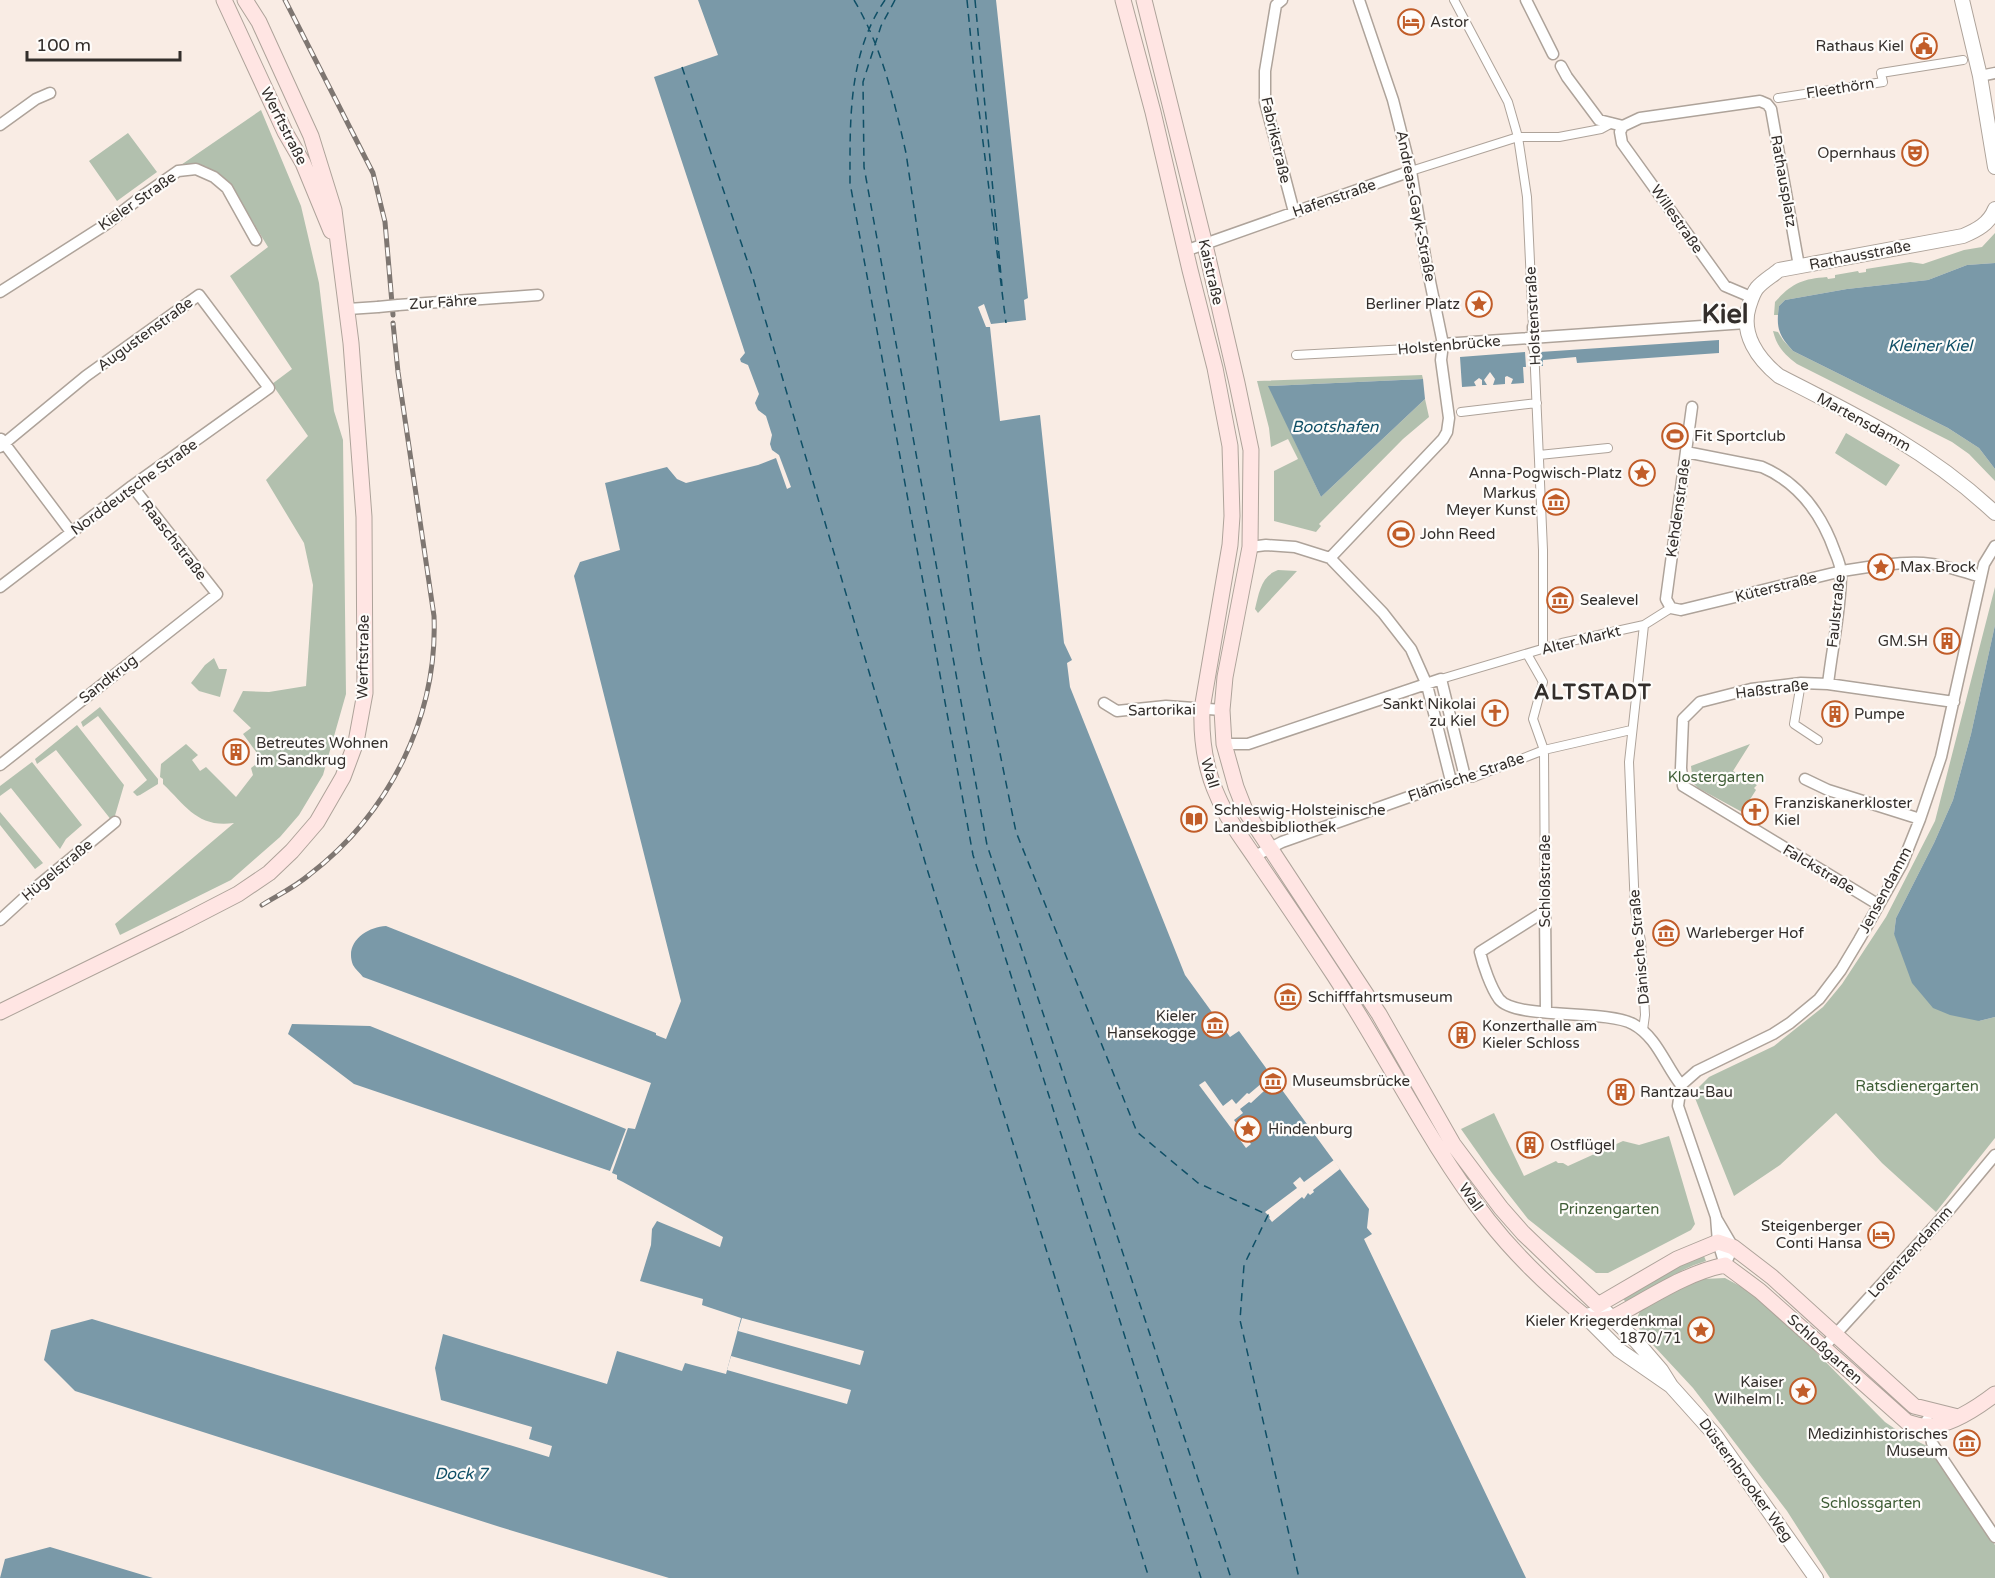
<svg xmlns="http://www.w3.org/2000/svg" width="1995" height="1578" font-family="'Varela Round',sans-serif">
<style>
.green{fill:#b2c0ae}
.water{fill:#7a99a8}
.pier{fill:#f9ece4}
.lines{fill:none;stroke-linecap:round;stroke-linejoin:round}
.ferry{stroke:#0f4f66;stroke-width:1.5;stroke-dasharray:8 6;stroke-linecap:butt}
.pedestrian-casing{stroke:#aea39a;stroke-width:10}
.minor-casing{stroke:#aea39a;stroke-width:13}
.tertiary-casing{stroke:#aea39a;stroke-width:16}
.secondary-casing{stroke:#aea39a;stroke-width:17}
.pedestrian{stroke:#fff;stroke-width:8}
.minor{stroke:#fff;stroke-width:10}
.tertiary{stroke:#fff;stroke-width:14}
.secondary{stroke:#ffe5e3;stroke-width:15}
.rail-casing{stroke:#7e7671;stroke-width:5}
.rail{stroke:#fefcfa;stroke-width:3;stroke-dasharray:9;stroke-linecap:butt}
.minor-bridge-casing{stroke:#aea39a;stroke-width:13;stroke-linecap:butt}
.minor-bridge{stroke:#fff;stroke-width:10}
.labels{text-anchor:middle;stroke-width:4.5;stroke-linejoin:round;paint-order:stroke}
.poi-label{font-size:15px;fill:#332e2b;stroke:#fefcfa;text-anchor:start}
.street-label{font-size:15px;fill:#332e2b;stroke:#fefcfa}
.park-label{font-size:15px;fill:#3f5d36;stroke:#fefcfa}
.water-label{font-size:16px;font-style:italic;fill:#0f4f66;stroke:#fefcfa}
.district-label{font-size:21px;font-weight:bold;letter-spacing:1.5px;fill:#332e2b;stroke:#fefcfa}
.town-label{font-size:27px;font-weight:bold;fill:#332e2b;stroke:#fefcfa}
</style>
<rect width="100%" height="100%" fill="#f9ece4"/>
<!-- green -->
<path class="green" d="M261,110L301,206L319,283L334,411L343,440L346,694L323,775L299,815L280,837L231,880L120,935L115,924L234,823C198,828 187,807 163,784V779L160,777L161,764L186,744L198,755L192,760L200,771L206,767L236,797L253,775L251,768L262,760L243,734L251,728L233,711L243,691L269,692L306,686L313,585L304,543L266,480L308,436L272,384L292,369L230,276L268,247L228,181L205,166L178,167Z
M128,133L157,172L117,201L89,161Z
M1995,233V263L1967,265L1928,280L1847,289L1785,300L1779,306L1778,315H1774L1775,302C1792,283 1802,279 1827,277L1828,279L1835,278V275L1858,271L1859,273L1866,272V269L1910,262L1923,264L1964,250L1982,247Z
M1773,331L1778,332L1783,340L1793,351L1948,428L1979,448L1995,469V481L1969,454L1952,442L1797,364C1784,354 1777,347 1773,331Z
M1422,375L1423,379L1269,386L1321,497L1425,399L1429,417L1403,439L1319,524L1321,526L1316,532L1274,521V471L1298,459L1288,439L1271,447L1269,428L1257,381Z
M1846,433L1900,465L1886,486L1835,453Z
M1278,570L1297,571L1258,613L1255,609C1259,593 1261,576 1278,570Z
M1995,587V625L1971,734L1953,800L1934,843L1896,918L1894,934L1979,1021L1995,1017V1138L1936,1212L1882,1163L1836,1113L1780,1165L1734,1196L1693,1093L1709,1077L1774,1046L1823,1007L1842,984L1886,917L1935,821Z
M214,658L219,669H227L220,697L199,691L191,683L205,665Z
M100,707L158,779V784L140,795L137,796L133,792L147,780L98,716L83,727L81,722Z
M77,725L124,785L114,819L112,821L56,750L37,764L35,759Z
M1750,744L1733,771L1757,785L1754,788L1756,790L1742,812L1698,788L1693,783L1691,766Z
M32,762L82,825L66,839L60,849L11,788L0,796V786Z
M0,812L43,863L35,869L0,825Z
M1494,1113L1524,1176L1556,1161L1558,1163H1563L1568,1166L1623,1141L1639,1145L1669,1136L1695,1224L1691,1230L1608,1273H1596L1528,1219L1492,1173L1461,1129Z
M1704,1256L1706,1261C1678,1269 1653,1288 1628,1304L1623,1299L1677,1267Z
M1725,1278L1751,1292L1804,1340L1885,1422L1904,1435L1927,1446L1995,1545V1578H1830L1787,1511L1693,1388L1640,1331L1636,1320L1641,1309L1690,1283L1703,1279Z"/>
<!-- water -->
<path class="water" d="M698,0H996L1028,298L1024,300L1026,320L991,324L984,304L978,307L986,327H990L1000,421L1040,415L1064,643L1072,660L1067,663L1070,687L1185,975L1230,1037L1239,1031L1369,1209L1367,1228L1372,1234L1364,1239L1526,1578H669L500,1527L75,1391L44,1360L51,1330L92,1319L549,1457L552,1446L529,1439L532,1427L441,1400L435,1368L443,1334L607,1384L617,1351L682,1371L685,1363L726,1374L741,1318L702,1305L703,1299L640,1281L651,1245L652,1229L657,1221L720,1247L723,1237L623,1182L617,1179V1175L612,1173L628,1128L635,1129L651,1083L363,977C360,973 355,969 353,965C344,942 367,927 386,926L656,1033V1035L666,1039L681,1001L574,576L580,562L620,550L605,483L667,467L677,479L686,483L758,465L776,458L787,489L791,487L779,455L772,450L770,444L772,435L766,416L758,410L755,403L759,394L748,365L741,362L740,359L745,353L654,77L718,55Z
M1995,263V469L1979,448L1948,428L1793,351C1778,335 1776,327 1779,306L1785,300L1847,289L1928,280L1967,265Z
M1719,340V353L1577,363L1576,357L1543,360V366H1541L1540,352Z
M1525,352L1526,367H1523L1524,383L1511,384L1513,379L1507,376L1505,377V384L1493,385L1495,379L1490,372L1484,380L1487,385H1482V380L1479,378L1474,382L1476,386L1462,387L1460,357Z
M1423,379L1425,399L1321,497L1268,386Z
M1995,625V1017L1979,1021L1950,1015L1933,1008L1912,983L1894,934L1896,918L1934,843L1953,800L1971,734Z
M292,1024L370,1026L626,1129L610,1171L354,1084L288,1034Z
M50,1547L153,1578H0L5,1559Z"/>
<!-- pier -->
<path class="pier" d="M1273,1077L1276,1081L1267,1088L1268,1090L1264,1091L1251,1103L1249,1102L1240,1109L1243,1113L1234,1120L1251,1144L1246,1148L1199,1085L1205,1081L1223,1106L1232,1099L1236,1104L1247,1093L1249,1094L1262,1083L1264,1084Z
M1334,1160L1340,1169L1313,1190L1314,1192L1310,1195L1308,1193L1304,1199L1302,1197L1272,1222L1269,1218L1270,1217L1265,1212L1297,1188L1293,1183L1300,1177L1304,1182Z
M742,1318L864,1351L860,1365L738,1331Z
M731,1356L851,1390L847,1404L727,1370Z"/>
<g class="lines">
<!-- ferry -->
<path class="ferry" d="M854,0C882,47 894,100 906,153L979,650L1016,832L1137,1132L1198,1183L1268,1215L1244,1265L1240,1320L1299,1578
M885,0C848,54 850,120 850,183L973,855L1201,1578
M895,0L881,26L863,82L864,167L987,845L1231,1578
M967,0L974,71L1006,323
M975,0L1002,286
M682,67L753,278L928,872L1149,1578"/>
<!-- pedestrian casing -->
<g class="pedestrian-casing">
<path id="pedestrian" d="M1454,0L1508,102L1518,137L1527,197L1533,327
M1778,98L1883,82L1881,73L1963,60
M1411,171L1518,137H1559L1601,129L1612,123
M1534,347L1543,550V648
M1296,355L1426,348L1443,344
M1461,412L1537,403
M1539,455L1608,448
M1527,654L1543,682L1533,719L1544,750L1631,730
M1441,679L1562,643L1644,625L1671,608
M1801,683L1794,724L1818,740
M1465,777L1472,778L1544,750L1545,911
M1643,1030L1645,1015L1641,941L1635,910L1629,762L1644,625"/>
</g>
<!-- minor casing -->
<g class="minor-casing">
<path id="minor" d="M1282,0L1276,5L1265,71V102L1294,212
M1526,0L1553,54
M1561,66L1567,77L1599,120L1623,126
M1980,76L1995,73
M0,125L36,99L50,93
M1623,126L1640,118L1760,101L1767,104L1771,109L1799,266
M1623,126L1620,132L1622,143L1725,286L1751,297
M1185,251L1411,171
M0,292L105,225L145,194L178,171L196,169L214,177L227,188L256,240
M398,305L538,295
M348,309L378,307
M1533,327L1534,347
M1443,344L1746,323
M1692,407L1666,599L1671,608L1681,610L1842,571L1881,565
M1,439L71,532
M0,447L86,376L199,295L269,388L132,486L0,587
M1686,452L1762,467C1799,483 1822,515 1835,552C1838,559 1841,566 1841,574C1841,608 1832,649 1828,684
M1250,547L1266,545L1295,547L1330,558L1383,613L1411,649L1427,685L1451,781
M1330,558L1443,439L1447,432L1449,418L1441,360L1443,344L1426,262L1411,171L1393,100L1359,0
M1885,565C1927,559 1942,565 1981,577
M1104,703L1117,711L1166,706L1222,710
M1224,744H1248L1441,679L1465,777L1282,842L1255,856
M0,765L217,594L132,486
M1805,779L1828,790L1920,819
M1879,905L1683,786L1681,768L1683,719L1700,702L1751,689L1801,683L1828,684L1954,702
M1545,911L1480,952C1483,965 1491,988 1499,999C1515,1020 1605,1009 1633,1024C1657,1037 1665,1065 1681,1085
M1545,911L1546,1012
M0,920L35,888L115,822
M1716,1218L1733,1247L1725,1265
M1725,1265L1718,1242L1716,1217L1678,1106L1681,1085L1697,1071L1773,1034L1790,1023L1819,999L1841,970L1859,940L1902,864L1920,819L1941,757L1984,564L1995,546
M1824,1347L1950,1209L1995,1155
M1927,1420L1932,1443L1995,1537"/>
</g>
<!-- tertiary casing -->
<g class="tertiary-casing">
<path id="tertiary" d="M1962,0L1980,76L1995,167
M1995,209C1989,224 1977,230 1963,236L1779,270C1772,276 1763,281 1757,288C1753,293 1751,300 1749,306C1740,334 1758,359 1779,376C1858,416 1929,451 1995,513
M1605,1311L1636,1341L1661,1370L1671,1386L1715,1435L1816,1578
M1590,1315L1588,1319L1619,1350L1671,1386"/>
</g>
<!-- secondary casing -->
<g class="secondary-casing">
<path id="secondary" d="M224,0L285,132L303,163L331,231
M1123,0L1153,112L1190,270L1215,368L1230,446L1232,516L1230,545L1202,709C1201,739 1205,769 1218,797C1228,821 1244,841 1258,862C1284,900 1309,937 1334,975C1387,1056 1429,1144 1488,1220C1517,1257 1552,1290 1588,1319L1601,1320L1612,1318C1648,1299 1685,1273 1725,1265L1760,1291L1907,1422C1913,1424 1920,1426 1926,1426C1948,1427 1978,1407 1995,1394
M1144,0L1205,245L1237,383L1251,450L1250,547L1225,677L1222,710L1224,744L1236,787L1245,810L1379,1014L1453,1144L1501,1208L1523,1233L1598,1305L1677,1259L1718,1242L1733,1247L1772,1277L1914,1406L1958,1417
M0,1012L180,924L238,894L269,873L292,851L317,822L343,777L356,742L365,693L364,517L351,343L334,210L311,136L259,22L245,0"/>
</g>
<!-- pedestrian -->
<use href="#pedestrian" class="pedestrian"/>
<!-- minor -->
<use href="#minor" class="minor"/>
<!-- tertiary -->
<use href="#tertiary" class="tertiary"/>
<!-- secondary -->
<use href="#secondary" class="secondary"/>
<!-- rail casing -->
<g class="rail-casing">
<path id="rail" d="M285,0L373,173L385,222L393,315
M262,905C278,895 295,887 309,875C389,814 438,717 434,616L398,372L393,323"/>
</g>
<!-- rail -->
<use href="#rail" class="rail"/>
<!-- minor-bridge casing -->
<g class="minor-bridge-casing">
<path id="minor-bridge" d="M378,307L398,305"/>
</g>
<!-- minor-bridge -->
<use href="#minor-bridge" class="minor-bridge"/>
</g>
<!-- icons -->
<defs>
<g id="hotel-ring" transform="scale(1.35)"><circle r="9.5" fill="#fefcfa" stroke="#c15d29" stroke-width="1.5"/><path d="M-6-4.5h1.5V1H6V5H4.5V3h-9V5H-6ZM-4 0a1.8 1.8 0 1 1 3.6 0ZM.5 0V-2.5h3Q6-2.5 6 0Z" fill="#c15d29"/></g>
<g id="civic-ring" transform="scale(1.35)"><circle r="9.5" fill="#fefcfa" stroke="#c15d29" stroke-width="1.5"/><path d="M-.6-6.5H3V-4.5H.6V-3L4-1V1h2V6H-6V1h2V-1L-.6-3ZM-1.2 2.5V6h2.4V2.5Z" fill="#c15d29"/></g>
<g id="theatre-ring" transform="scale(1.35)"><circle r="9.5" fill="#fefcfa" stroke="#c15d29" stroke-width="1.5"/><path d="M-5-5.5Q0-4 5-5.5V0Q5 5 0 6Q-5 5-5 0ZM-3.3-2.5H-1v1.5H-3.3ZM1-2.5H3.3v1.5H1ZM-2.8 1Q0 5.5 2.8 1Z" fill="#c15d29"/></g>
<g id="sight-ring" transform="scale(1.35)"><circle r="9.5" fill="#fefcfa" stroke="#c15d29" stroke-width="1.5"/><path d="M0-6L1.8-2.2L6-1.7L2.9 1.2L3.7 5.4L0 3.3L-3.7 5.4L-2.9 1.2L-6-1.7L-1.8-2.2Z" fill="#c15d29"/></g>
<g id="stadium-ring" transform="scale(1.35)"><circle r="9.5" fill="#fefcfa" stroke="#c15d29" stroke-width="1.5"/><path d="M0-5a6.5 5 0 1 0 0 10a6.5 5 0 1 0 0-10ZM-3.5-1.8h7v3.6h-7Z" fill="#c15d29"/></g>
<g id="museum-ring" transform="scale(1.35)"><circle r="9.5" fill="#fefcfa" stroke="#c15d29" stroke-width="1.5"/><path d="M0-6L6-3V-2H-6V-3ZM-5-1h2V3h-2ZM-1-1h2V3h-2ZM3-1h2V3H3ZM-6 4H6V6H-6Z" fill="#c15d29"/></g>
<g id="building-ring" transform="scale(1.35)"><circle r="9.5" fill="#fefcfa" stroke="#c15d29" stroke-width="1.5"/><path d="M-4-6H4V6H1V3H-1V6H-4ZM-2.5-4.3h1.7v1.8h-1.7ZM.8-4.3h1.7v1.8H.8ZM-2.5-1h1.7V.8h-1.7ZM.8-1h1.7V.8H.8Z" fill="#c15d29"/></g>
<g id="church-ring" transform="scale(1.35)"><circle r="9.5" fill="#fefcfa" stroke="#c15d29" stroke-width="1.5"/><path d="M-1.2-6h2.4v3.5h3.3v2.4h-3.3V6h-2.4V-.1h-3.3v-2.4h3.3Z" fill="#c15d29"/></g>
<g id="library-ring" transform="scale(1.35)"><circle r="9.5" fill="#fefcfa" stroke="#c15d29" stroke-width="1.5"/><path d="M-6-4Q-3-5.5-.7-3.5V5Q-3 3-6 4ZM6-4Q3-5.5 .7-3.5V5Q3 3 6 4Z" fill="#c15d29"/></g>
</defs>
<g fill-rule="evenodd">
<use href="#hotel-ring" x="1411" y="22"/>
<use href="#civic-ring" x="1924" y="46"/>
<use href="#theatre-ring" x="1915" y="153"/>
<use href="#sight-ring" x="1479" y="304"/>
<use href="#stadium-ring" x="1675" y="436"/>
<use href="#sight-ring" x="1642" y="473"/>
<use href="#museum-ring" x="1556" y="502"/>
<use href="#stadium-ring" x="1401" y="534"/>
<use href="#sight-ring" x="1881" y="567"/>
<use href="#museum-ring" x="1560" y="600"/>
<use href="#building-ring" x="1947" y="641"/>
<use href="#church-ring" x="1495" y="713"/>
<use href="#building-ring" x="1835" y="714"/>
<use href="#building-ring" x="236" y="752"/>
<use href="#church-ring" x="1755" y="812"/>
<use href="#library-ring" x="1194" y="819"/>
<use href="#museum-ring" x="1666" y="933"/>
<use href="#museum-ring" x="1288" y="997"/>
<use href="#museum-ring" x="1215" y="1025"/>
<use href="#building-ring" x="1462" y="1035"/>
<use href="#museum-ring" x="1273" y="1081"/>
<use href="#building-ring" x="1621" y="1092"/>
<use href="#sight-ring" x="1248" y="1129"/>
<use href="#building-ring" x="1530" y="1145"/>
<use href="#hotel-ring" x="1881" y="1235"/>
<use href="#sight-ring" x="1701" y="1330"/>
<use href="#sight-ring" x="1803" y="1391"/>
<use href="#museum-ring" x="1967" y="1443"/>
</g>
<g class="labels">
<!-- poi labels -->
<g class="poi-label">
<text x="1430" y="27">Astor</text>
<text x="1904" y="51" text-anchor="end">Rathaus Kiel</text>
<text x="1896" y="158" text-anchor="end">Opernhaus</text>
<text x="1460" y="309" text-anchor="end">Berliner Platz</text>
<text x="1694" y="441">Fit Sportclub</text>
<text x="1622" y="478" text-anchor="end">Anna-Pogwisch-Platz</text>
<text x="1536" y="498" text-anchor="end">Markus<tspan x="1536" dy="17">Meyer Kunst</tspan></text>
<text x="1420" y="539">John Reed</text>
<text x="1900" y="572">Max Brock</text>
<text x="1580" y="605">Sealevel</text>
<text x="1928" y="646" text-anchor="end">GM.SH</text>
<text x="1476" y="709" text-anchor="end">Sankt Nikolai<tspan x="1476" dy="17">zu Kiel</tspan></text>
<text x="1854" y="719">Pumpe</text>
<text x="256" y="748">Betreutes Wohnen<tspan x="256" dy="17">im Sandkrug</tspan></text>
<text x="1774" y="808">Franziskanerkloster<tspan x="1774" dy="17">Kiel</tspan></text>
<text x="1214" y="815">Schleswig-Holsteinische<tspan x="1214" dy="17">Landesbibliothek</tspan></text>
<text x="1686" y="938">Warleberger Hof</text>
<text x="1308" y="1002">Schifffahrtsmuseum</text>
<text x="1196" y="1021" text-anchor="end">Kieler<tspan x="1196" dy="17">Hansekogge</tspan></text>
<text x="1482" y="1031">Konzerthalle am<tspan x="1482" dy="17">Kieler Schloss</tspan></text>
<text x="1292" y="1086">Museumsbrücke</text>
<text x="1640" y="1097">Rantzau-Bau</text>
<text x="1268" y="1134">Hindenburg</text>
<text x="1550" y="1150">Ostflügel</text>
<text x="1862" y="1231" text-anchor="end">Steigenberger<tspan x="1862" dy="17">Conti Hansa</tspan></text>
<text x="1682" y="1326" text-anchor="end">Kieler Kriegerdenkmal<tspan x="1682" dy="17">1870/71</tspan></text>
<text x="1784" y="1387" text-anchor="end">Kaiser<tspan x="1784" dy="17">Wilhelm I.</tspan></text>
<text x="1948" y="1439" text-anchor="end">Medizinhistorisches<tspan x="1948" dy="17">Museum</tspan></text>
</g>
<!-- street labels -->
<g class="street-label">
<text transform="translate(1840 88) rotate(-9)" y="5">Fleethörn</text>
<text transform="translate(284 126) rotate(63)" y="5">Werftstraße</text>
<text transform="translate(1276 140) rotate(77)" y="5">Fabrikstraße</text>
<text transform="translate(1784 181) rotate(80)" y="5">Rathausplatz</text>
<text transform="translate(1334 198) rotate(-19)" y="5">Hafenstraße</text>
<text transform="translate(137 201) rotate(-35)" y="5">Kieler Straße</text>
<text transform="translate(1416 206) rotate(79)" y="5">Andreas-Gayk-Straße</text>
<text transform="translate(1677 219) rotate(55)" y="5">Willestraße</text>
<text transform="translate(1860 255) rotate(-11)" y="5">Rathausstraße</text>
<text transform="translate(1211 272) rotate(77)" y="5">Kaistraße</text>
<text transform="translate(443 302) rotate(-4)" y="5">Zur Fähre</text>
<text transform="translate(1533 316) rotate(-93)" y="5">Holstenstraße</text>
<text transform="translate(145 334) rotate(-36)" y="5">Augustenstraße</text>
<text transform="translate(1449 345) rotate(-5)" y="5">Holstenbrücke</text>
<text transform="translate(1864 422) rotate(29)" y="5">Martensdamm</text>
<text transform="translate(134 487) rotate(-36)" y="5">Norddeutsche Straße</text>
<text transform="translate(1678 508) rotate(-82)" y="5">Kehdenstraße</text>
<text transform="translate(174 540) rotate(52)" y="5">Raaschstraße</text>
<text transform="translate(1776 587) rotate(-14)" y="5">Küterstraße</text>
<text transform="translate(1836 611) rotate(-84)" y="5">Faulstraße</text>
<text transform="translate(1581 640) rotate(-14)" y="5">Alter Markt</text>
<text transform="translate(363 657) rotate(-89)" y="5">Werftstraße</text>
<text transform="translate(108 679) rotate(-38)" y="5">Sandkrug</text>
<text transform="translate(1772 689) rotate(-7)" y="5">Haßstraße</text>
<text transform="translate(1162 710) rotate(-1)" y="5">Sartorikai</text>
<text transform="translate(1210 773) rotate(73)" y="5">Wall</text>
<text transform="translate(1466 777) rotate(-19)" y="5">Flämische Straße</text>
<text transform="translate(1819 869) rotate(31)" y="5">Falckstraße</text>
<text transform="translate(57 870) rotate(-40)" y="5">Hügelstraße</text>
<text transform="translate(1545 881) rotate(-90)" y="5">Schloßstraße</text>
<text transform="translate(1885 890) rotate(-62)" y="5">Jensendamm</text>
<text transform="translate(1639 947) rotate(-95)" y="5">Dänische Straße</text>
<text transform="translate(1471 1197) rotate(55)" y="5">Wall</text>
<text transform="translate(1910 1252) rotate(-48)" y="5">Lorentzendamm</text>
<text transform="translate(1825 1349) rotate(42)" y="5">Schloßgarten</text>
<text transform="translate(1746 1480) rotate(54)" y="5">Düsternbrooker Weg</text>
</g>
<!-- park labels -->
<g class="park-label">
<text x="1716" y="782">Klostergarten</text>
<text x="1917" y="1091">Ratsdienergarten</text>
<text x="1609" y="1214">Prinzengarten</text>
<text x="1871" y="1508">Schlossgarten</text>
</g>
<!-- water labels -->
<g class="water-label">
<text x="1930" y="351">Kleiner Kiel</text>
<text x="1335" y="432">Bootshafen</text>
<text x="461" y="1479">Dock 7</text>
</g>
<!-- district labels -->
<g class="district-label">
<text x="1593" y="699">ALTSTADT</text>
</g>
<!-- town labels -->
<g class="town-label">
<text x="1725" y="323">Kiel</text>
</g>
</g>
<!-- scale -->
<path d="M27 51v9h153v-9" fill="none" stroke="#332e2b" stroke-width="3"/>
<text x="36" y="51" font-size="18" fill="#332e2b" stroke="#fefcfa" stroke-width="4.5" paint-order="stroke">100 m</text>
</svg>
